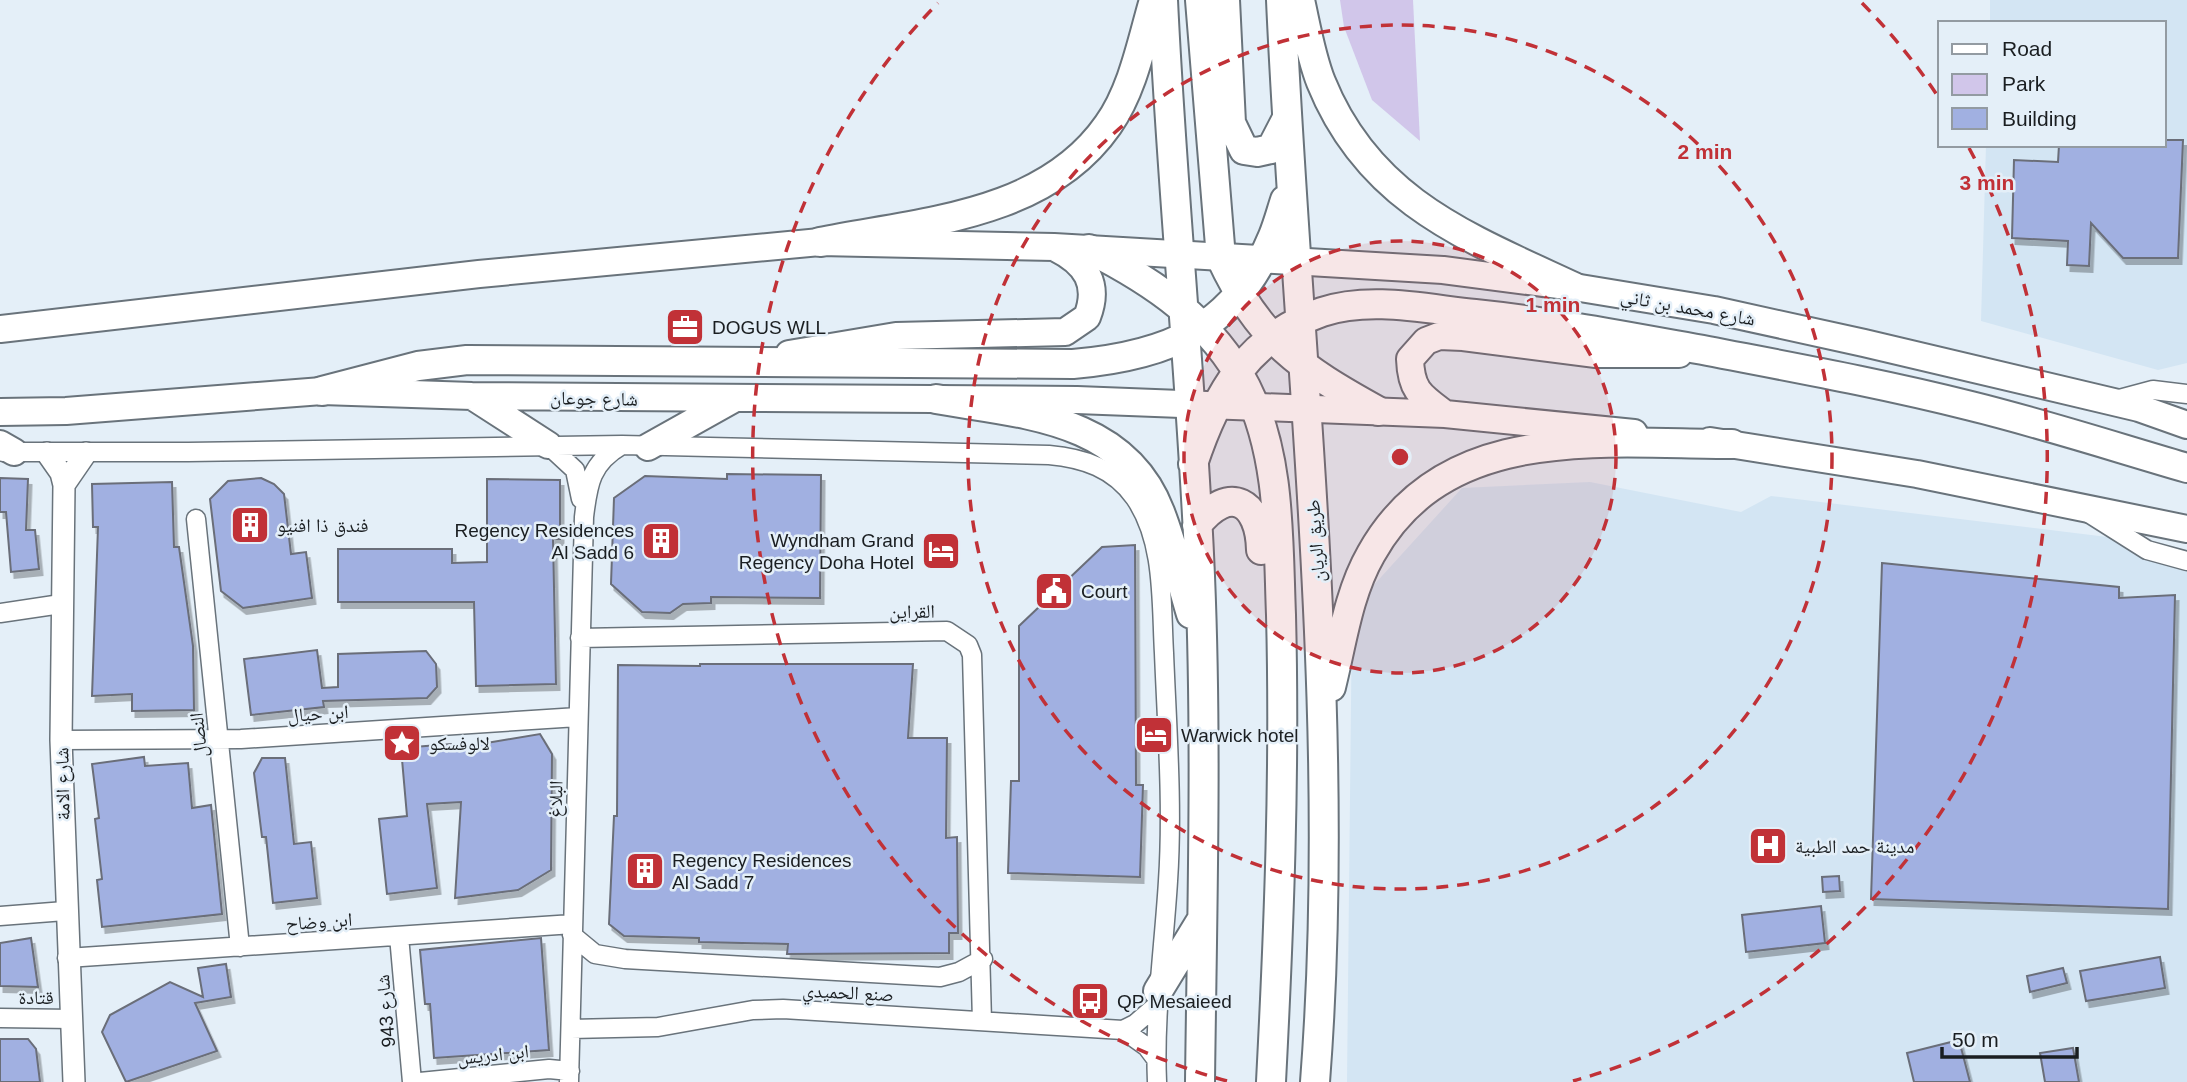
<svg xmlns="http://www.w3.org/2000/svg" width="2187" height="1082" font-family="Helvetica,'Noto Naskh Arabic',sans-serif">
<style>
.built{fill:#d3e5f3}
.green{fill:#d1c6ea}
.building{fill:#a1b0e1;stroke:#6a6e79;stroke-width:2;filter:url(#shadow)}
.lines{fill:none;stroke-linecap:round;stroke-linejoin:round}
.minor-casing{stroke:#69737b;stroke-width:21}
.tertiary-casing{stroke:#69737b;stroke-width:24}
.primary-casing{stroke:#69737b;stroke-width:30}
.trunk-casing{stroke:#69737b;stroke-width:32}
.minor{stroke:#fff;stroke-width:18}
.tertiary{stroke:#fff;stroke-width:21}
.primary{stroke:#fff;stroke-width:26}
.trunk{stroke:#fff;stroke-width:28}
.ring{fill:none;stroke:#c13137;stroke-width:3.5;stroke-dasharray:12 9}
.labels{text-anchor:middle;stroke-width:5;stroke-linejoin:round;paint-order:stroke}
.street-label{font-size:19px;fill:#1a1e21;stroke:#e4eff8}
.poi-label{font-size:19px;fill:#1a1e21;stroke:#e4eff8;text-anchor:start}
.centre{fill:#c13137;stroke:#e4eff8;stroke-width:3.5}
.ring-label{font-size:21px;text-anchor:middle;font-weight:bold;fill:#c13137;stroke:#e4eff8;stroke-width:5;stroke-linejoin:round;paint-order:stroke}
</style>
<defs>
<filter id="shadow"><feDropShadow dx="3.5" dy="6" stdDeviation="0" flood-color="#0004"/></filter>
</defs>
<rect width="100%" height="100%" fill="#e4eff8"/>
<!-- built -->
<path class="built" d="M1990,0H2187V363L2158,370L1981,321L1986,145H2164V23H1990Z
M1590,482L1741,512L1771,496L2148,542L2187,558V1082H1347L1352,609L1462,488Z"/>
<!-- green -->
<path class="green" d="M1340,0H1413L1420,141L1372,100L1344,27Z"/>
<!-- building -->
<path class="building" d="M2164,140H2183L2178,258H2123L2091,223L2089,266L2067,265L2068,241L2012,238L2014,160L2058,162L2059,145H2164Z
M727,474L821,475L820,598L711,597V603L683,604L670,613L642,612L611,584L614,498L645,476L727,479Z
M0,478L28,479L26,530H35L39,569L11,572L6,512H0Z
M261,478L274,484L284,494L291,554L306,552L312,598L243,608L221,591L210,499L228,481Z
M487,479L560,480V539H553L556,684L476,686L474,602H338V549H452V563L487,562Z
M172,482L174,547H179L193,646L194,710L132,711V694L92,696L98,527H93L92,484Z
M1135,545L1136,785H1143L1140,877L1008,873L1011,781H1019V626L1102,547Z
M1882,563L2119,587V598L2175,595L2168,909L1871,899Z
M317,650L322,688L338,687V654L426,651L436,664L437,687L427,698L323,701L324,707L251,715L244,659Z
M700,664H913L908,738H947L946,838L957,837L958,933H949V953L787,954L788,944L699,942V938L624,936L609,924L614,816H617L618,665L700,666Z
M540,734L552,754L551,870L518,890L455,898L461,802L427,804L437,888L387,894L379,819L407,816L401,748L451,744V749Z
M144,757L145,766L188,763L192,808L211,805L222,914L102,927L97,880L102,879L95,819L99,818L92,764Z
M262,758H285L294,844L311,842L317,898L273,903L266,837H262L254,773Z
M1839,876L1840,891L1823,892L1822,877Z
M1821,906L1825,943L1746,952L1742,915Z
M31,938L38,987L0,986V943Z
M541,938L549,1050L434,1058L430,1004H425L420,950Z
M2160,957L2165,988L2086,1001L2080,971Z
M226,964L231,997L195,1003L217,1051L126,1082L102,1032L110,1015L170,982L203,997L198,968Z
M2063,968L2067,983L2030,992L2027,976Z
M0,1039H28L36,1049L40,1082H0Z
M1959,1040L1970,1082H1914L1907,1053Z
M2073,1048L2079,1082H2045L2040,1053Z"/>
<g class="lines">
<!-- minor casing -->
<g class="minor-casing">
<path id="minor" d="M2112,401L2153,390L2187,394
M548,445L575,470L581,499
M3,452H188L622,445L1049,455C1083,458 1114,468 1135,498C1165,542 1161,602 1164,653C1167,728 1173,806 1168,881C1164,948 1154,1014 1157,1082
M2090,514L2147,550L2187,561
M196,519L240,947
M0,613L61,604
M580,638L947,631L968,645L972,655L982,1021
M61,740L241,739L578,717
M0,916L65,911
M572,935L595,954L625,959L940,977L959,972L983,959
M399,936L412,1082
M67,958L573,924
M0,1018L72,1019
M571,1029L658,1027L753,1010L783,1009L1123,1030L1147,1047L1156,1059
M1123,1030L1135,1024L1157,1005
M420,1082L549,1069L570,1071
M569,1082L584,517C588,483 591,463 622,445"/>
</g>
<!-- tertiary casing -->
<g class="tertiary-casing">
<path id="tertiary" d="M47,453L61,473L64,485L61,740L74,1082
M64,485L86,453"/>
</g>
<!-- primary casing -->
<g class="primary-casing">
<path id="primary" d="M0,329L479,274L820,242L1054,247L1443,270L1574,287L1714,310L1864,343L2139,408L2187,425
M789,354L896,336L1065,332L1087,317C1100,284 1086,263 1056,248
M472,396L548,445
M0,412L66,411L322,391L472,396L1077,400L1445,414L1634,433
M1445,414C1421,396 1411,391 1410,359L1426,341L1439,336L1463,337L1596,354H1679
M1710,441L1917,474L2187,529
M0,444L14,452
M648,447L732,400"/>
</g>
<!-- trunk casing -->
<g class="trunk-casing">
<path id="trunk" d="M1163,0C1172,192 1192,384 1200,576C1207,744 1202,913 1200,1082
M1200,0L1221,258C1259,340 1300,368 1378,411
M1225,0L1231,123L1244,150L1257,152L1271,149L1286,120
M1281,0C1297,360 1343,721 1315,1082
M1300,0C1306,27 1311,57 1321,82C1369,201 1467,237 1574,287
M820,242C919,222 1044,217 1108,125C1133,90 1142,41 1154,0
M1089,249C1154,282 1212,321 1246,387C1281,456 1278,540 1281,615C1285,771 1279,927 1271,1082
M322,391L418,366L467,360L1073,364C1167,356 1235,329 1273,236C1278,224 1281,212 1285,200
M936,399C1021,414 1124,417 1160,512C1173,545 1181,581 1191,614
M1193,464C1216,394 1248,337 1322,312C1370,296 1426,309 1475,314C1553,322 1630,337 1708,351C1796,368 1884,384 1971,406C2044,424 2115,447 2187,468
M1197,525C1230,483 1260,502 1261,550
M1331,687C1342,643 1348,594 1371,554C1445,421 1602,444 1732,444
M1158,991L1202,919"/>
</g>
<!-- minor -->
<use href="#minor" class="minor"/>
<!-- tertiary -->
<use href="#tertiary" class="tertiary"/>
<!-- primary -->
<use href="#primary" class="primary"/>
<!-- trunk -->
<use href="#trunk" class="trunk"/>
</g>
<!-- distance rings -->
<circle cx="1400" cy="457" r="216" fill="#c13137" fill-opacity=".12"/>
<g class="ring">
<circle cx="1400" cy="457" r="216"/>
<circle cx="1400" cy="457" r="432"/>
<path d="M1227 1081A648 648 0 0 1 938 3M1862 3A648 648 0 0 1 1937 95M1969 148A648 648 0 0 1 1573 1081"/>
</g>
<!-- icons -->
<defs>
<g id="office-square" transform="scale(2.0125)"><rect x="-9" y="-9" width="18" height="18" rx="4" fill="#c13137" stroke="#e4eff8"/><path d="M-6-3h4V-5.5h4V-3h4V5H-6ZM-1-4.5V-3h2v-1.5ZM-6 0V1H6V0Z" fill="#fff"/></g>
<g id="building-square" transform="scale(2.0125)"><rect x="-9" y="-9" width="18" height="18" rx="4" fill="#c13137" stroke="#e4eff8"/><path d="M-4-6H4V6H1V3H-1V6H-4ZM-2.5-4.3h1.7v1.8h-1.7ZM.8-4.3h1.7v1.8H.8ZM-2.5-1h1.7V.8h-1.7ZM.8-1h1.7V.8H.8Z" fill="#fff"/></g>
<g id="hotel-square" transform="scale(2.0125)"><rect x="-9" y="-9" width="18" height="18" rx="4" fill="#c13137" stroke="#e4eff8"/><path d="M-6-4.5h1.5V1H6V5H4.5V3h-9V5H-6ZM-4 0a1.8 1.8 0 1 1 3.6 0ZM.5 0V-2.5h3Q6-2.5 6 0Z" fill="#fff"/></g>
<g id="civic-square" transform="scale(2.0125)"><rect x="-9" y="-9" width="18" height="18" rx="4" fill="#c13137" stroke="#e4eff8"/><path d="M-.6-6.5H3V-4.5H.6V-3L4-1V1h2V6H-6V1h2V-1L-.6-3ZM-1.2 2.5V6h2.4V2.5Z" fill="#fff"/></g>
<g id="sight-square" transform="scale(2.0125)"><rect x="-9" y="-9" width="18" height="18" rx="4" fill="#c13137" stroke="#e4eff8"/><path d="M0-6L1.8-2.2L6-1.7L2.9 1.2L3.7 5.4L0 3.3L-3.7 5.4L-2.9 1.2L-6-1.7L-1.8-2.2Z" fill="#fff"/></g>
<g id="hospital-square" transform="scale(2.0125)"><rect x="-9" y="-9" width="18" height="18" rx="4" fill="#c13137" stroke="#e4eff8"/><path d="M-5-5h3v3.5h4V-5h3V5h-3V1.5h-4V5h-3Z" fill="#fff"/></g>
<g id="bus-square" transform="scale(2.0125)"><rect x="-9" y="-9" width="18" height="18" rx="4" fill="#c13137" stroke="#e4eff8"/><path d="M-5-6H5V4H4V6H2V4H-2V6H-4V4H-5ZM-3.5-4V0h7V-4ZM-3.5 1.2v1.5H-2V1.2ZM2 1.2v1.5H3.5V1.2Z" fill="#fff"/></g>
</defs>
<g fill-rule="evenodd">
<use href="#office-square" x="685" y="327"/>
<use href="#building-square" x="250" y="525"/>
<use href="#building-square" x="661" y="541"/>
<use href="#hotel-square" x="941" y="551"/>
<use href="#civic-square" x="1054" y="591"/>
<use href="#hotel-square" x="1154" y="735"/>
<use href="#sight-square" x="402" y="743"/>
<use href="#hospital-square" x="1768" y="846"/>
<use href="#building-square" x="645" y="871"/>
<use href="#bus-square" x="1090" y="1001"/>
</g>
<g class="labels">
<!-- street labels -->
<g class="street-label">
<text transform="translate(1688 307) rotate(10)" y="7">شارع محمد بن ثاني</text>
<text transform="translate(594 398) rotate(1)" y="7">شارع جوعان</text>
<text transform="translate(1315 541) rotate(-94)" y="7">طريق الريان</text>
<text transform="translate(912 611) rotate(-1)" y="7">القراين</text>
<text transform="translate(318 713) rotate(-4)" y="7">ابن حيال</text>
<text transform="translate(198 735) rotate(-96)" y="7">النصال</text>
<text transform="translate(62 784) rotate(-91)" y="7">شارع الامة</text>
<text transform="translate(555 799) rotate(-88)" y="7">البلاغ</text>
<text transform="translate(319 921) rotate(-4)" y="7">ابن وضاح</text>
<text transform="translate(848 992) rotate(3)" y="7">صنع الحميدي</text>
<text x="36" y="1004">قتادة</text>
<text transform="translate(385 1011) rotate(-95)" y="7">شارع 943</text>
<text transform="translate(493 1054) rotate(-6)" y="7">ابن ادريس</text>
</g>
<!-- poi labels -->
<g class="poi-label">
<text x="712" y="334">DOGUS WLL</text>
<text x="277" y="532">فندق ذا افنيو</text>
<text x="634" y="537" text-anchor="end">Regency Residences<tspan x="634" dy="22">Al Sadd 6</tspan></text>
<text x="914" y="547" text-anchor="end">Wyndham Grand<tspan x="914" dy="22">Regency Doha Hotel</tspan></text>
<text x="1081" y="598">Court</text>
<text x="1181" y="742">Warwick hotel</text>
<text x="429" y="750">لالوفسكو</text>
<text x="1795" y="853">مدينة حمد الطبية</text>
<text x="672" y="867">Regency Residences<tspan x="672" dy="22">Al Sadd 7</tspan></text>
<text x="1117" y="1008">QP Mesaieed</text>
</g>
</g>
<circle cx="1400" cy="457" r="10" class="centre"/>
<g class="ring-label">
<text x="1705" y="159">2 min</text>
<text x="1987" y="190">3 min</text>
<text x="1553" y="312">1 min</text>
</g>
<!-- legend -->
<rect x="1938" y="21" width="228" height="126" fill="#e4eff8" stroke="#939ba2" stroke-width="2"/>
<rect x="1952" y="44" width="35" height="10" fill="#ffffff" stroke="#939ba2" stroke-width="2"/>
<text x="2002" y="56" font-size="21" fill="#1a1e21">Road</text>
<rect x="1952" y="74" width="35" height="21" fill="#d1c6ea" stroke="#939ba2" stroke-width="2"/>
<text x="2002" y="91" font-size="21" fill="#1a1e21">Park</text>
<rect x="1952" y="108" width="35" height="21" fill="#a1b0e1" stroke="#939ba2" stroke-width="2"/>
<text x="2002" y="126" font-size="21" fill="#1a1e21">Building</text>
<!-- scale -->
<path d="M1942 1047v10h135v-10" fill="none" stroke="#1a1e21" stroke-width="3.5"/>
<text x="1952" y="1047" font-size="21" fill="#1a1e21" stroke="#e4eff8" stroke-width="5" paint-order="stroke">50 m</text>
</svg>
